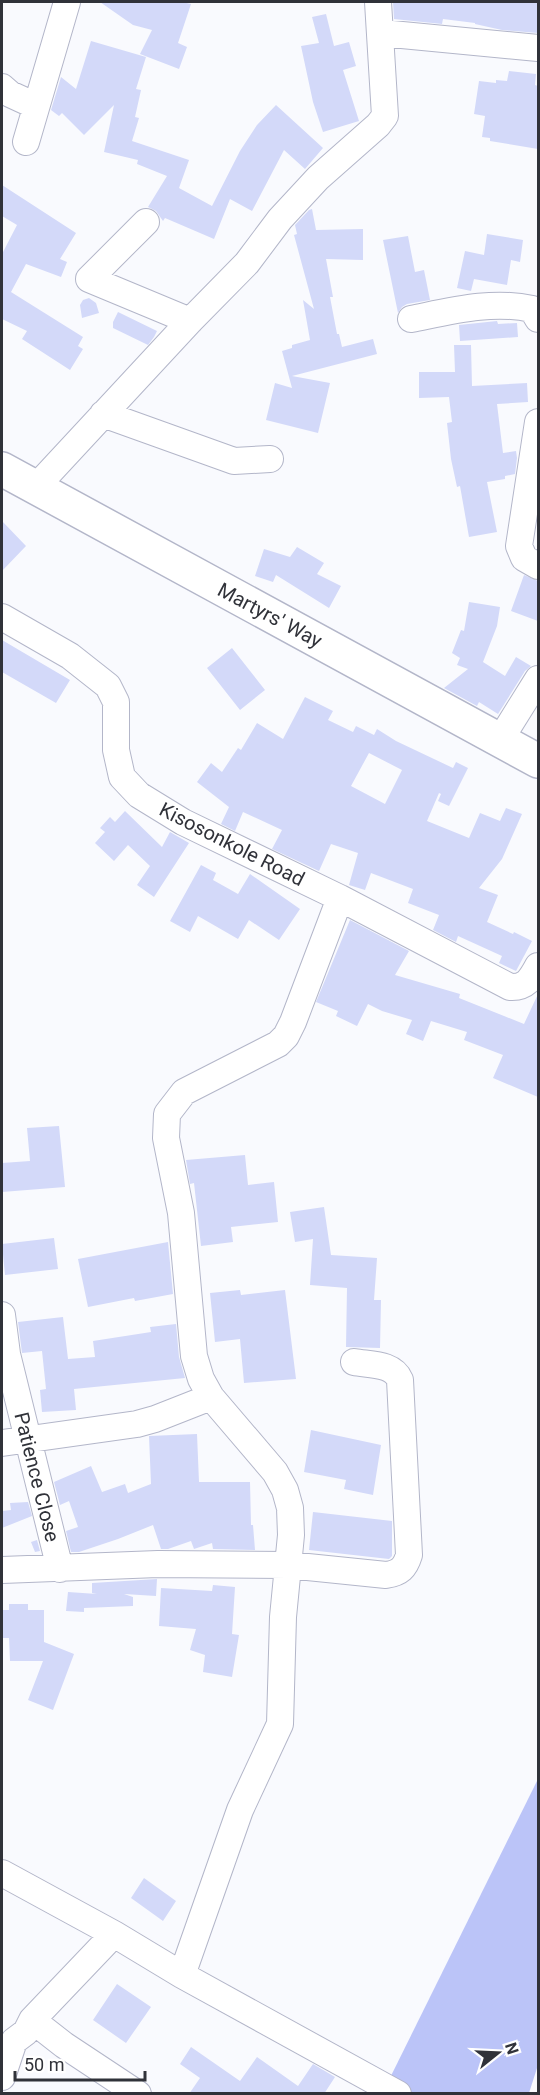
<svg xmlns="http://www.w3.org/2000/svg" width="540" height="2095" font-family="Roboto,sans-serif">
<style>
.green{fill:#bbc4f8}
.building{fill:#d3d9f9;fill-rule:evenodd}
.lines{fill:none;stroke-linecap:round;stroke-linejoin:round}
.minor-casing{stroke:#b3b6c9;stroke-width:28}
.major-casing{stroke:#b3b6c9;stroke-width:36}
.minor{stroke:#fff;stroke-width:26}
.major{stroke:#fff;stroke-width:33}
.labels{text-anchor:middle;stroke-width:5;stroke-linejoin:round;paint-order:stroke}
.street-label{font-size:20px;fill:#303239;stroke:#fff}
</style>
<rect width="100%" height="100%" fill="#f9fafe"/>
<!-- green -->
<path class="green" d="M538,1779V2065L529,2093L382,2094Z"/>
<!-- building -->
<path class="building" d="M100,2H182L191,4L178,43L187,47L179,69L140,54L152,30L133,25Z
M393,2H538V33L502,30L475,24V23L443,19L442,24L394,19Z
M326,14L334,46L349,42L356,66L343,70L359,121L323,132L313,102L301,46L319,43L312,17Z
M91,41L146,57L136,89L141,90L135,117L139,118L132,141L189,160L179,188L212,206L240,151L257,125L276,105L323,148L305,169L284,150L252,211L230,199L214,239L165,218L163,221L156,211L148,207L167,176L137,164L138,160L104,152L114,105L84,135L62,113L59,116L51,110L61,77L76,89Z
M509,71L536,74L535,85L538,86V149L490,141V138L482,137L485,116L474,114L479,81L496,83V80L507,81Z
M2,185L76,233L60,259L67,262L61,277L26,264L11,292L83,337L78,346L83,349L70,370L22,339L27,331L2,319V254L17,225L2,216Z
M312,209L316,230L363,229V260L326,259L333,297H330L337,334H339L342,347L373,339L377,354L292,376L330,383L318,433L266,420L275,383L292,388L282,351L292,348V345L310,340L303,300L314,309L294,235L297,234L295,225L309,210Z
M487,234L523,240L520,262L511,260L507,285L474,279L471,291L457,288L465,251L484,255Z
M408,236L415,272L424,270L430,300L407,304L402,307L398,313L383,240Z
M89,298L96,303L99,313L82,318L80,305L83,300Z
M118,312L157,331L154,337L148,345L113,328V322Z
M497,321L498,324L517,323L518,337L460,341L459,325Z
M454,345H471L472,386L527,383L528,402L497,404L503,453L516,451L517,458L515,474L505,476V479L487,482L497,532L469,537L460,486L457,487L451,459L447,423L452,422L449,397L419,398V372H455Z
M2,521L26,546L2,571Z
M297,547L324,563L317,574L341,586L329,608L276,575L273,582L255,576L264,549L290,557Z
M524,575L538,581V621L511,611Z
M469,602L500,607L497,626L483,662L505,676L516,657L531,666L525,671L498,714L479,702L477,706L444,688L468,669L457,665L460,658L452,653L461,630L464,631Z
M2,640L70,680L56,703L2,672Z
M232,648L265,690L240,710L207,668Z
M305,697L333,711L328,720L353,732L356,726L374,735L377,729L396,741L453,768L456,762L468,768L449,806L438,801L441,794L439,793L427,821L469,838L480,813L500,821L506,808L522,814L502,859L479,888L498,895L487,922L513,934L514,932L532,941L516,971L499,963L502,956L458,936L456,942L433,930L439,915L408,903L413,889L371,873L365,890L349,885L358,853L331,844L319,871L272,849L282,830L243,812L235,831L221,824L229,807L197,782L211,763L222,772L238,748L241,750L257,723L283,739ZM369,753L402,770L385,804L351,786Z
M125,811L162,847L170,832L189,843L154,897L137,885L150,866L128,845L114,861L95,843L105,832L100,828L110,817L115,822Z
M201,865L216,873L213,880L238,894L250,874L300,909L279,940L249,920L238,939L198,916L190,932L170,921Z
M350,920L409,951L395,975L460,994L459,998L524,1024L538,994V1097L493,1078L503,1055L464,1040L467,1032L431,1021L423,1041L406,1034L412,1020L382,1011L368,1004L357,1026L336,1016L338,1011L316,1002Z
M59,1126L65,1187L2,1192V1163L30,1161L27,1128Z
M245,1155L248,1185L274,1182L278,1222L231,1227L233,1242L201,1246L194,1183L190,1184L186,1160Z
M324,1207L331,1255L377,1258L374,1300H381L380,1348L346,1347L347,1288L310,1285L313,1239L295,1242L290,1212Z
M54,1238L58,1269L5,1275L2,1244Z
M168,1242L173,1294L135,1301L134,1298L88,1307L78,1259Z
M240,1290L241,1295L285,1290L296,1379L244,1383L240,1339L215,1342L210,1293Z
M63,1317L68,1359L95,1357L93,1341L151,1332L150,1327L176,1324L179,1357L185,1378L74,1389L76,1410L42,1412L40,1390L46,1389L42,1351L22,1353L18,1322Z
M311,1430L381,1445L373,1495L344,1489L346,1480L304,1472Z
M197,1434L199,1482H250L251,1525H253L255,1550L213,1549L212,1543L194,1549L191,1541L168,1549H161L153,1525L118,1539L79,1552H71L66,1531L78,1527L69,1501L60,1505L54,1482L91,1466L102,1492L125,1484L128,1493L151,1484L149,1436Z
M28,1502L32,1516L2,1528V1511L11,1510L10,1503Z
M313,1512L392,1521V1556L389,1559L309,1550Z
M37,1540L40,1551L35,1552L31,1542Z
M157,1579L156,1596L124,1594L133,1597V1606L84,1608V1612L66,1611L68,1592L97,1594L92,1593V1583Z
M213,1585L235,1587L232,1634L239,1635L232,1677L203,1672L205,1655L190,1650L196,1629L159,1626L161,1588L212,1591Z
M9,1604H28V1610H44V1642L74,1654L53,1710L28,1700L43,1661H10L9,1638H2V1610H9Z
M144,1878L176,1901L163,1921L131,1898Z
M117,1984L151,2007L126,2043L93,2020Z
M191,2047L240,2081L257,2057L298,2086L313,2064L335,2077L324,2094H189L200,2078L180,2064Z"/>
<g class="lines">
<!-- minor casing -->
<g class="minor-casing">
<path id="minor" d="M381,33L538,48
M2,87L10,94L36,106
M26,142L67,2
M146,222L89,279L190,321
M411,319C451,311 492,300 532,309L538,319
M103,414L234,461L270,459
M538,422L519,546L524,558L538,566
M35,488L190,321L247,263L280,219L318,178L378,125L385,116L378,2
M2,617L70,656L108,686L116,702V750L122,777L139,795L183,822L340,898L510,987C526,988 531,979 538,966
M500,740L538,679
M2,1315L7,1354L60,1569
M2,1443L137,1424L155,1419L211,1397
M2,1570L158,1564L288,1565L386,1575C400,1573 405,1568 409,1555L400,1380C393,1363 370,1365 354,1362
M2,1873L114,1934L182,1975L398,2094
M182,1975L240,1810L280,1724L283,1617L291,1535L290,1508L285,1490L275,1472L211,1397L201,1379L194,1356L181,1213L166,1138L167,1114L184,1092L278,1044L286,1036L293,1022L340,898
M32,2020L64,2045L138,2094
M2,2077L14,2041L26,2032L32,2020L114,1934"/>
</g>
<!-- major casing -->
<g class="major-casing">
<path id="major" d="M2,469L538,761"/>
</g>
<!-- minor -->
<use href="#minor" class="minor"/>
<!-- major -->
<use href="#major" class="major"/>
</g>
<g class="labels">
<!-- street labels -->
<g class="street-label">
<text transform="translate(270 615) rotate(28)" y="7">Martyrs' Way</text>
<text transform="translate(232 844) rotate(27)" y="7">Kisosonkole Road</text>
<text transform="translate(37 1477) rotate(76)" y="7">Patience Close</text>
</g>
</g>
<!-- border -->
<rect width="540" height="2095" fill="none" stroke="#303239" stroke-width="6"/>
<!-- north arrow -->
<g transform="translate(498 2053) rotate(72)" stroke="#ffffff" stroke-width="4.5" paint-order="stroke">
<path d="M0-4.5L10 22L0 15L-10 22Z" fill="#303239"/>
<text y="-9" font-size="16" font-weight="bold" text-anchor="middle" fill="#303239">N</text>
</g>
<!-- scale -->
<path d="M15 2071v9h130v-9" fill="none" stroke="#303239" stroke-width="3"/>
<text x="24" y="2071" font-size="18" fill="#303239" stroke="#ffffff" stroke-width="4.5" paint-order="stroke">50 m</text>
</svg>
